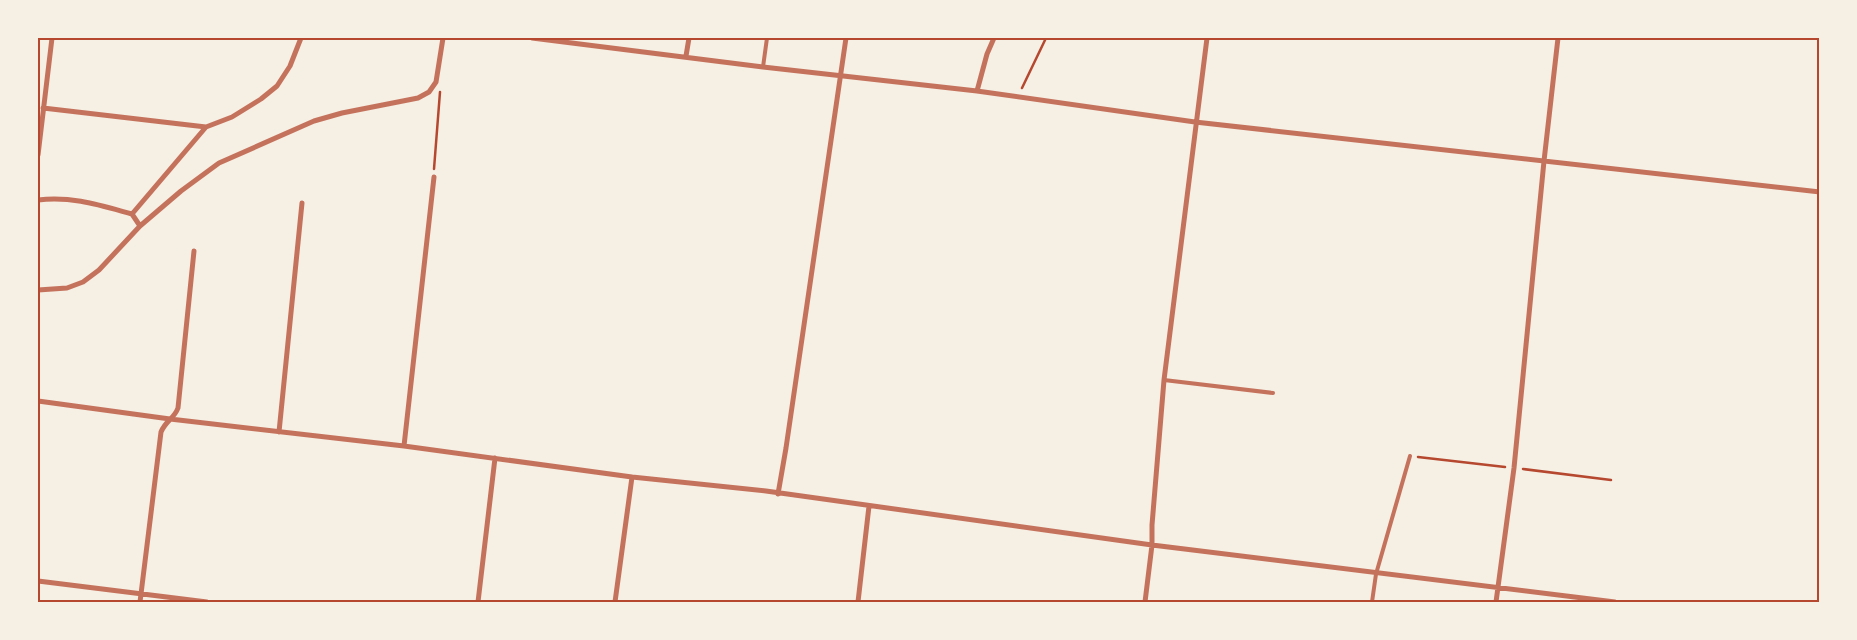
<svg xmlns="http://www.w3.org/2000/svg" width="1857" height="640" font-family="'Fira Sans Condensed',sans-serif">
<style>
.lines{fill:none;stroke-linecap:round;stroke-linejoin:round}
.path{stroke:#b5482f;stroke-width:2.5}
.service{stroke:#c5725c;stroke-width:4}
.minor{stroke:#c5725c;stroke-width:5}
.neatline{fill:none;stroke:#b5482f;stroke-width:2}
</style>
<rect width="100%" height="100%" fill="#f6efe4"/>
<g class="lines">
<!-- path -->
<path class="path" d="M1022,88L1046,38
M434,169L440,92
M1418,457L1505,467
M1523,469L1611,480"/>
<!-- service -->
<path class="service" d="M763,67L767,38
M1164,380L1273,393
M1372,602L1376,574L1410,456"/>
<!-- minor -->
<path class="minor" d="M532,38L763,67L977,91L1195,122L1820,192
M686,56L689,38
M977,91L987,54L994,38
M43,108L206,127
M38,155L52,38
M38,200C72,196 99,205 132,214
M132,214L206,127L232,117L261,99L277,86L290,66L301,38
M132,214L140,226
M38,290L67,288L83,282L99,270L140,226L181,191L219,163L314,121L342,113L418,98L429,92L436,82L443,38
M38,401L170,419L404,446L632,477L766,491L1152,545L1615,602
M279,432L302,203
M404,446L434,177
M778,494L786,448L846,38
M38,581L207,602
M140,602L161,432C166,420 174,419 178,408L194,251
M478,602L495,458
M615,602L632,477
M858,602L869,506
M1145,602L1152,545V525L1164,380L1207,38
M1496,602L1514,468L1544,161L1558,38"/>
</g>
<!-- border -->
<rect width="1857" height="640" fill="none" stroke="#f6efe4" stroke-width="78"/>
<rect x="39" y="39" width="1779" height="562" class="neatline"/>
</svg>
